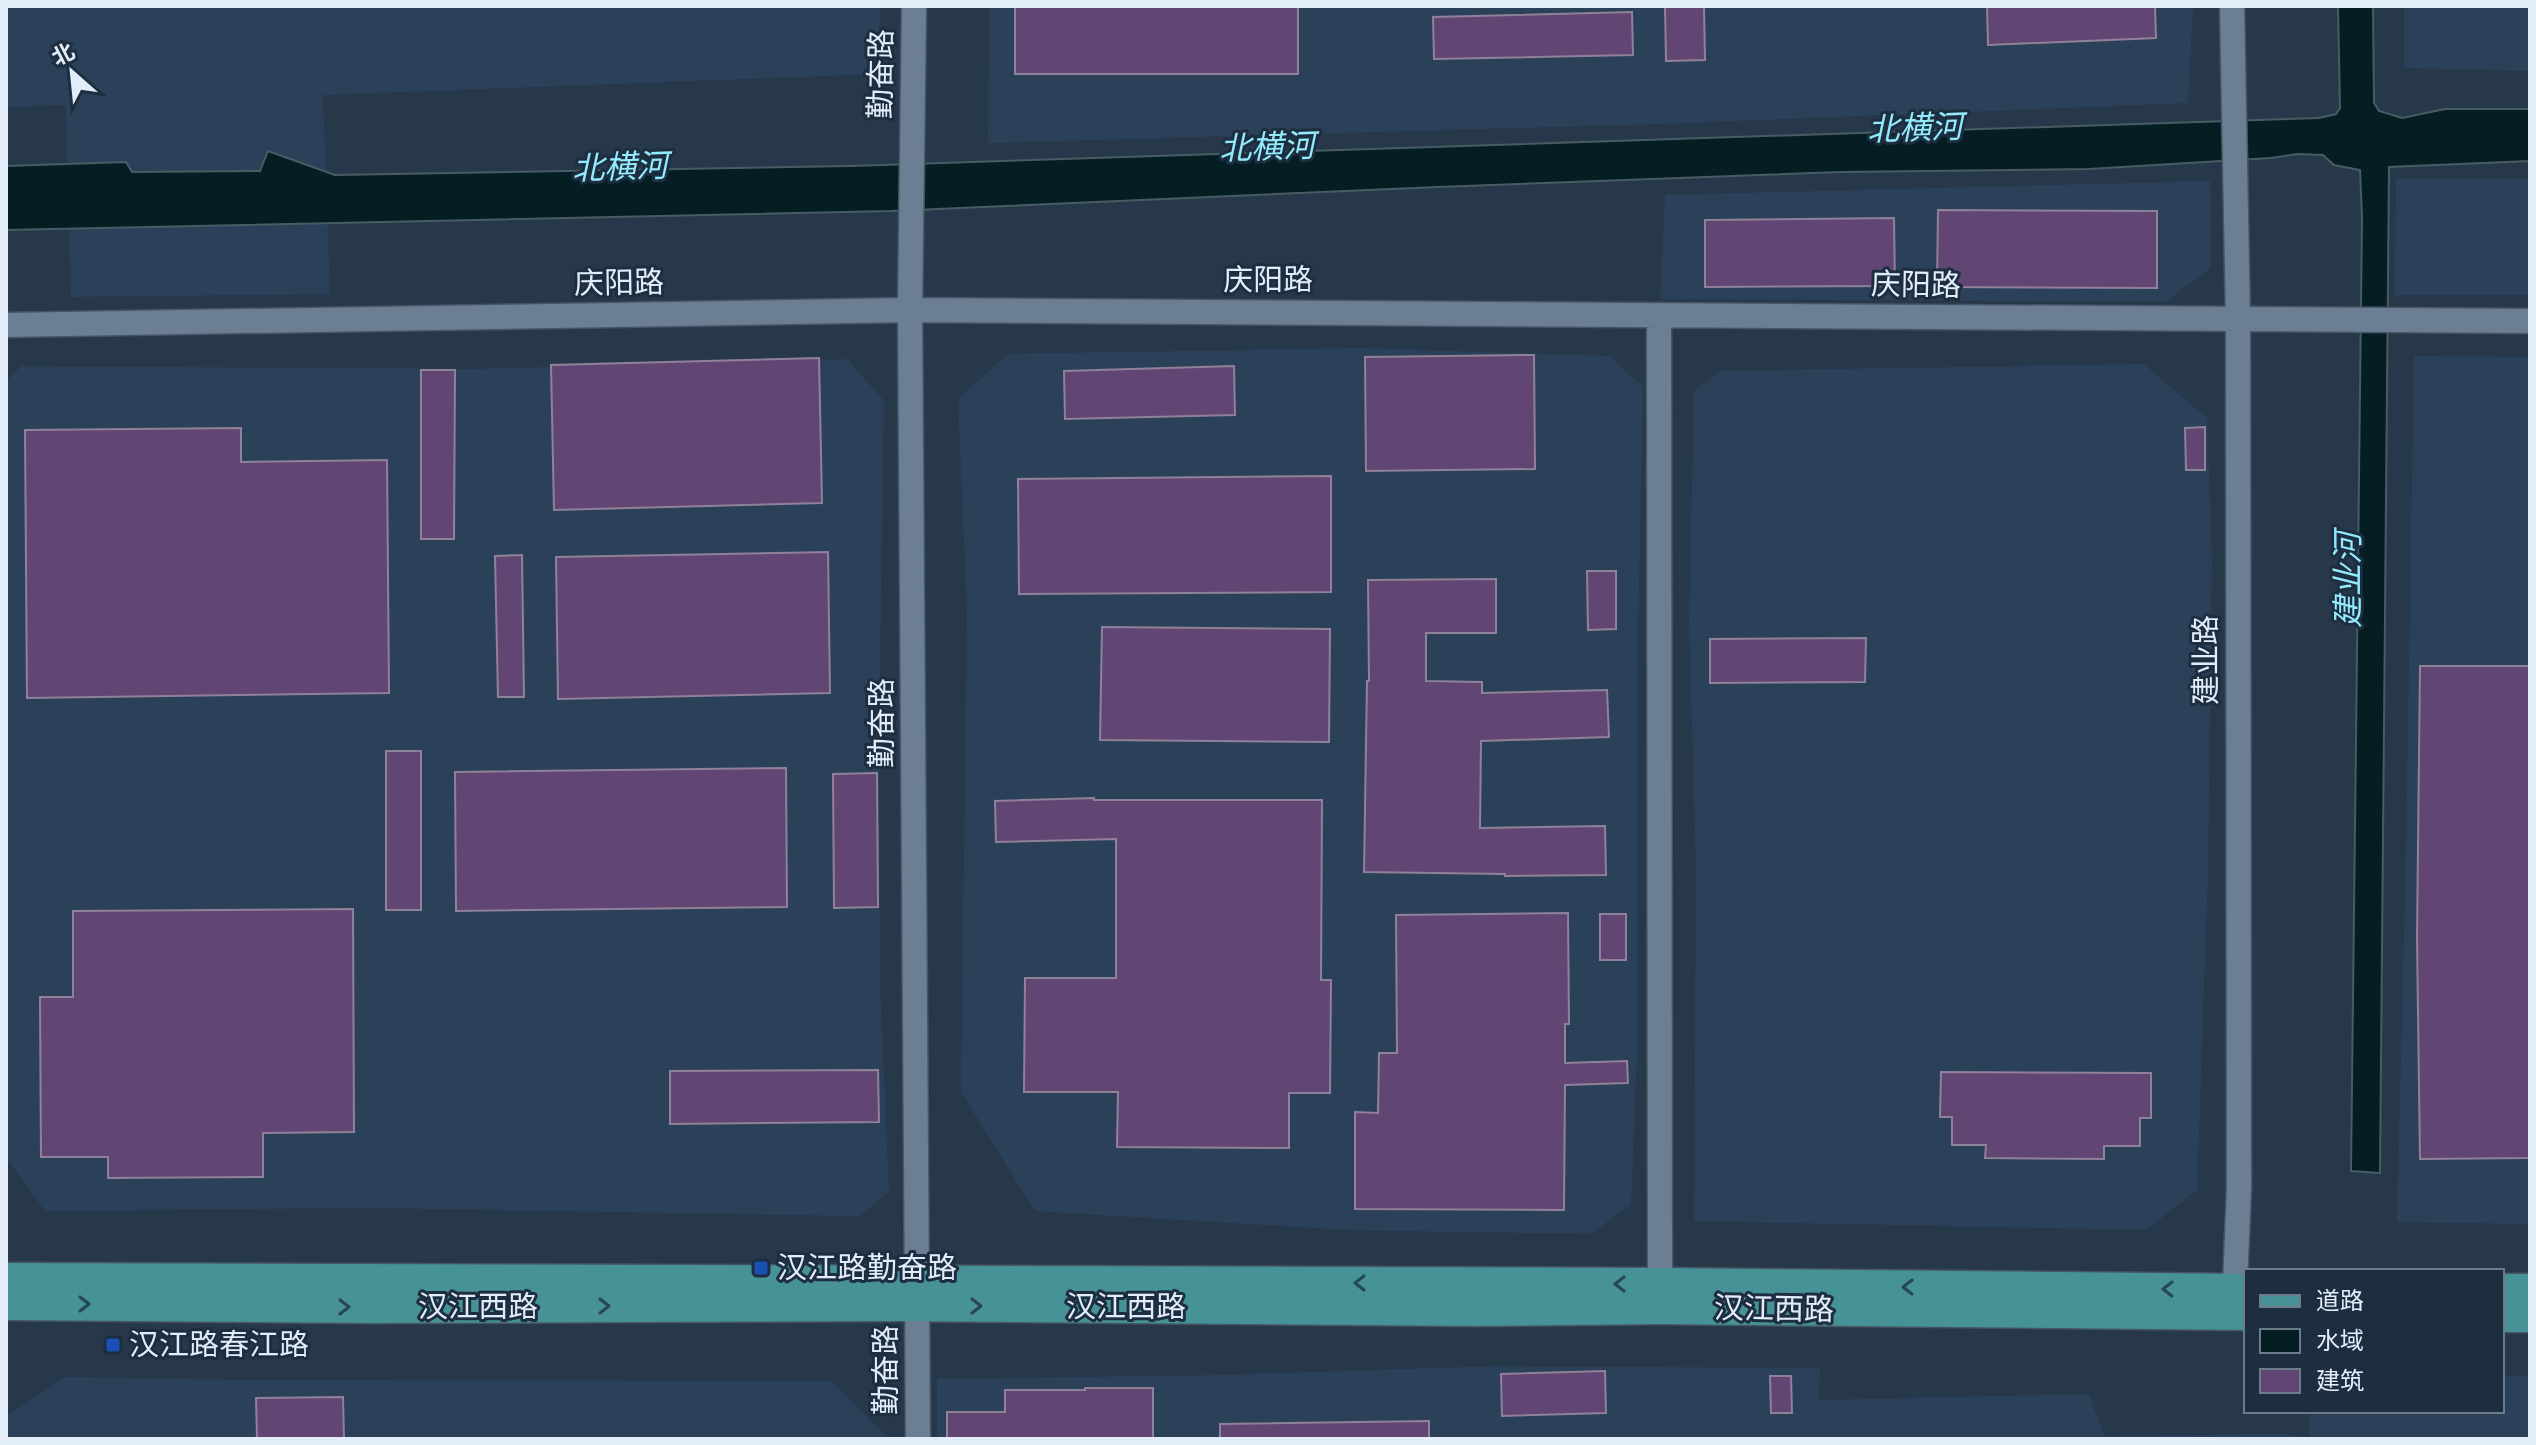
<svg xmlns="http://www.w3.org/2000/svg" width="2536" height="1445" font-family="'Alegreya Sans','Noto Sans SC',sans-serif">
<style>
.built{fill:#2b4159}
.water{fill:#051e23;stroke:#485c63;stroke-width:2}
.building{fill:#614573;stroke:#90819a;stroke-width:2}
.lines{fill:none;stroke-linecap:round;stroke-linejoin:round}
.minor-casing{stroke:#465564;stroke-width:27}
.major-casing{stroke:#465564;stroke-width:35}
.minor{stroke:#6b7e93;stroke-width:24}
.major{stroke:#469297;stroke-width:32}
.oneway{stroke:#274756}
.transit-dot{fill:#1a4fb4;stroke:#1d2e40;stroke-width:3}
.labels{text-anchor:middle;stroke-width:6;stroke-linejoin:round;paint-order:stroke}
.street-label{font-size:30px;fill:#e3edf9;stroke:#1d2e40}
.poi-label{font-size:30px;fill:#e3edf9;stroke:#1d2e40;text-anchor:start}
.water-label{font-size:32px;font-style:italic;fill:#92eafb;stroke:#1d2e40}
</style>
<rect width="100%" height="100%" fill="#27384b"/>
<!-- built -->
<path class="built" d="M6,6H880L878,74L323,95L330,294L71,297L66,105L6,107Z
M989,6H2193L2188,103L1660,124L988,143Z
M2404,6H2530V71L2404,68Z
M2396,178L2530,179V295H2395Z
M2210,181L2211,268L2165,302L1660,299L1665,195Z
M1359,348L1610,356L1643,387L1637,685V1055L1631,1204L1591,1234L1347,1230L1035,1211L961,1092L967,614L958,399L1008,354Z
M2414,356L2530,357V1224L2397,1222L2406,851Z
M847,359L884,401L879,724L880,987L889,1191L860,1216L366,1208L45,1211L6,1158V381L21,366L475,369Z
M2144,364L2207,418L2212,559L2208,871L2197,1190L2146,1230L1694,1221L1696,871L1689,621L1694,391L1722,371Z
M1496,1366L1820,1368L1819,1400L2089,1394L2104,1436L2285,1434L2309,1437L2310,1411H2502V1376H2530V1439H937V1379L1222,1375Z
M64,1377L245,1380L831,1381L885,1436V1439H6V1417Z"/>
<!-- water -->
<path class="water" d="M2338,6H2373L2374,103L2379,111L2402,118L2445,109H2530V161L2389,167L2380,1173L2351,1171L2362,217L2360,170L2334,165L2323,155L2298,154L2271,158L2089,169L1840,172L1438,187L891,211L6,230V166L126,162L132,172L260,171L268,151L335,175L851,166L2319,118L2336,114L2340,108Z"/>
<!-- building -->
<path class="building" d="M1015,6H1298V74H1015Z
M1665,6H1704L1705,60L1666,61Z
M1987,6H2155L2156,38L1988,45Z
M1632,12L1633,55L1434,59L1433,17Z
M1938,210L2157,211V288L1937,287Z
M1894,218L1895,286L1705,287V220Z
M1534,355L1535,469L1366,471L1365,357Z
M819,358L822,503L554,510L551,365Z
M1234,366L1235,415L1065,419L1064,371Z
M421,370H455L454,539H421Z
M2205,427V470H2186L2185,428Z
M241,428V462L387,460L389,693L27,698L25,430Z
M1331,476V592L1019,594L1018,479Z
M828,552L830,693L558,699L556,557Z
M522,555L524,697H498L495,556Z
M1587,571H1616V629L1588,630Z
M1496,579V633H1426V681L1482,682V693L1607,690L1609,737L1481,741L1480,828L1605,826L1606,875L1505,876V874L1364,872L1367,681H1369L1368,580Z
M1102,627L1330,629L1329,742L1100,740Z
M1866,638L1865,682L1710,683V639Z
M2420,666H2530V1158L2420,1159L2417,938Z
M386,751H421V910H386Z
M786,768L787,907L456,911L455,772Z
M877,773L878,907L834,908L833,774Z
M1094,798V800H1322L1321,980H1331L1330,1093H1289V1148L1117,1147L1118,1092H1024L1025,978H1116V839L996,842L995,801Z
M353,909L354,1132L263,1133V1177L108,1178V1157H41L40,997H73V911Z
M1568,913L1569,1024H1565V1063L1627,1061L1628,1083L1565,1085L1564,1210L1355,1209V1112L1378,1113L1379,1053H1397L1396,915Z
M1600,914H1626V960H1600Z
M878,1070L879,1122L670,1124V1071Z
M1941,1072L2151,1073V1118H2140V1146H2104V1159L1985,1158L1986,1145H1952V1117H1940Z
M1605,1371L1606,1413L1502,1416L1501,1374Z
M1770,1376H1791L1792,1413H1771Z
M1085,1388H1153V1439H947V1412H1005V1390H1085Z
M343,1397L344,1439H257L256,1398Z
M1429,1421V1439H1220V1424Z"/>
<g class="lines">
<!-- minor casing -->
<g class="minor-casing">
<path id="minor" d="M914,6L910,310L918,1439
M2232,6L2238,320L2239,1189L2234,1307
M1659,315L1660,1298
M6,325L910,310L2530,321"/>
</g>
<!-- major casing -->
<g class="major-casing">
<path id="major" d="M6,1279L1660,1284L2246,1290
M2502,1290H2530
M6,1304L372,1307L900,1305L1479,1310L1660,1308L2246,1314
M2502,1316H2530"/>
</g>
<!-- minor -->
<use href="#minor" class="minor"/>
<!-- major -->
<use href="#major" class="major"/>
</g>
<!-- one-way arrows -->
<defs><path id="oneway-chevron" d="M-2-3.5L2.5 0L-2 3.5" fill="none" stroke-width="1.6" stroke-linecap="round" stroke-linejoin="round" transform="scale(2)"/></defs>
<g class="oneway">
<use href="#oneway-chevron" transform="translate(1360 1283) rotate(-180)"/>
<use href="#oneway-chevron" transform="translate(1620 1284) rotate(-180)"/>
<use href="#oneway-chevron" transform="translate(1908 1287) rotate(-179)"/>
<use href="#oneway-chevron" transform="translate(2168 1289) rotate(-179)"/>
<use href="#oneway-chevron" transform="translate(84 1304)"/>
<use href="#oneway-chevron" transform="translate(604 1306)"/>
<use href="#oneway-chevron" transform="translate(976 1306)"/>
<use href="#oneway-chevron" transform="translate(344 1307) rotate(1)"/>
</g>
<!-- markers -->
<g class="transit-dot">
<rect x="753" y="1260" width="16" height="16" rx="4"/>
<rect x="105" y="1337" width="16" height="16" rx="4"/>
</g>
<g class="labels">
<!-- street labels -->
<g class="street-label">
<text transform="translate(881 74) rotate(-89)" y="10">勤奋路</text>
<text x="1268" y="290">庆阳路</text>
<text transform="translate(619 283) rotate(-1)" y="10">庆阳路</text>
<text transform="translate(1916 285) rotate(1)" y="10">庆阳路</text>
<text transform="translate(2206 660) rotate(-90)" y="10">建业路</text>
<text transform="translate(882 723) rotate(-90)" y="10">勤奋路</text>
<text x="478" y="1317">汉江西路</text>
<text x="1126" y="1317">汉江西路</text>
<text transform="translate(1774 1309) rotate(1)" y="10">汉江西路</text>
<text transform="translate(886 1370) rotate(-90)" y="10">勤奋路</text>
</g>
<!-- poi labels -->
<g class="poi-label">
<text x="777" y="1278">汉江路勤奋路</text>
<text x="129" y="1355">汉江路春江路</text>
</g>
<!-- water labels -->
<g class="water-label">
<text transform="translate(1915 128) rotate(-2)" y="11">北横河</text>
<text transform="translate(1267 147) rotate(-2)" y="11">北横河</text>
<text transform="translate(620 167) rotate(-2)" y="11">北横河</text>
<text transform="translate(2348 580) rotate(-90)" y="11">建业河</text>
</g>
</g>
<!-- border -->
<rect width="2536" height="1445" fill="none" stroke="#e3edf9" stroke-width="16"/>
<!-- legend -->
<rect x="2244" y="1269" width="260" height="144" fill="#1d2e40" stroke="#6c7a8a" stroke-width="2"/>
<rect x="2260" y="1295" width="40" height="12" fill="#469297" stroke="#6c7a8a" stroke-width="2"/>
<text x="2316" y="1309" font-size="24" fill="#e3edf9">道路</text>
<rect x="2260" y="1329" width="40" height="24" fill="#051e23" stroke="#6c7a8a" stroke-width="2"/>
<text x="2316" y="1349" font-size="24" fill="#e3edf9">水域</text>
<rect x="2260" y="1369" width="40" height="24" fill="#614573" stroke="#6c7a8a" stroke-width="2"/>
<text x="2316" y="1389" font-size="24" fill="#e3edf9">建筑</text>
<!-- north arrow -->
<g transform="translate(72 72) rotate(333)" stroke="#1d2e40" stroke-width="6" paint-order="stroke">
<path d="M0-6L14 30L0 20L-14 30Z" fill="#e3edf9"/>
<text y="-12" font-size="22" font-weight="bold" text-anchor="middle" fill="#e3edf9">北</text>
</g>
</svg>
